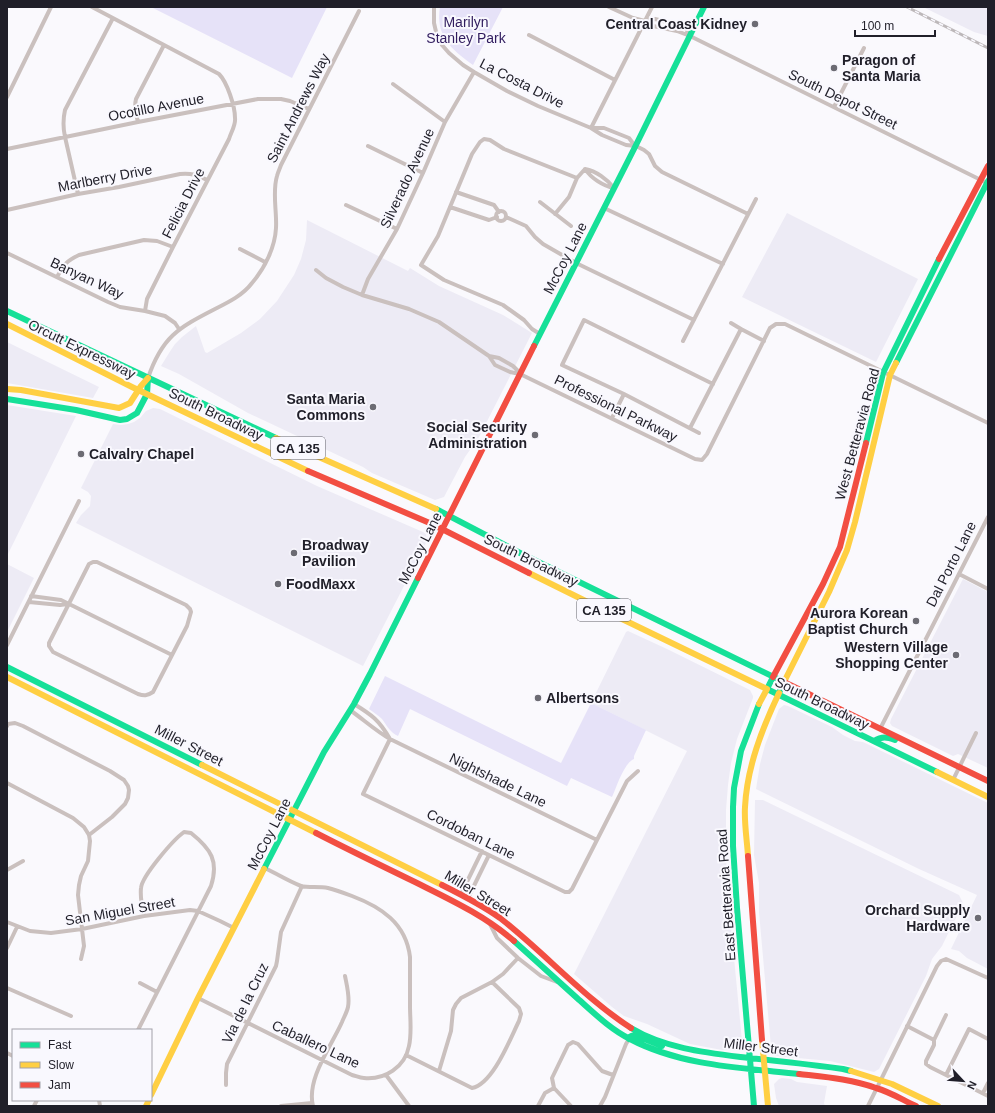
<svg xmlns="http://www.w3.org/2000/svg" width="995" height="1113" font-family="Arial,sans-serif">
<style>
.built{fill:#edebf5}
.green{fill:#e6e2f8}
.lines{fill:none;stroke-linecap:round;stroke-linejoin:round}
.street{stroke:#cac0be;stroke-width:4}
.fast{stroke:#16e098;stroke-width:6}
.slow{stroke:#ffcf43;stroke-width:6}
.jam{stroke:#f24e42;stroke-width:6}
.rail-casing{stroke:#bdb8ba;stroke-width:3}
.rail{stroke:#f9f8fe;stroke-width:1.5;stroke-dasharray:4.5;stroke-linecap:butt}
.poi-dot{fill:#6c6b73;stroke:#f9f8fe;stroke-width:1.5}
.labels{text-anchor:middle;stroke-width:4;stroke-linejoin:round;paint-order:stroke}
.shield{fill:#f9f8fe;stroke:#616069;stroke-width:1}
.shield-label{font-size:13px;font-weight:bold;fill:#201f29}
.park-label{font-size:14px;fill:#301c5e;stroke:#f9f8fe}
.poi-label{font-size:14px;font-weight:bold;fill:#201f29;stroke:#f9f8fe;text-anchor:end}
.street-label{font-size:14px;fill:#201f29;stroke:#f9f8fe}
</style>
<rect width="100%" height="100%" fill="#faf9fd"/>
<!-- built -->
<path class="built" d="M923,7H988V36L974,32Z
M787,213L918,279L876,362L742,297Z
M307,220L408,271L410,268L439,286L503,315L532,333L479,437L465,457L444,497L435,500L372,473L363,467L248,413L179,374L161,366L169,353L175,344L182,337L196,326L205,352L207,353L241,333L260,319L277,301L294,275L301,259L306,240Z
M7,342L99,387L93,398L7,383Z
M7,405L76,416L7,556Z
M153,408L160,409L317,486L423,532L426,534L427,541L363,666L76,523L81,515L90,506L91,496L88,492L81,488L113,424L121,425L128,424L134,422L140,418L146,411Z
M7,564L34,578L7,632Z
M963,579L988,592V768L958,754L953,756L892,726L890,723L891,719Z
M628,631L667,649L750,690L753,696V698L737,739L731,763L728,785L726,810V857L730,916L742,1041L741,1047L735,1050H722L690,1044L647,1024L624,1016L612,1007L574,974L687,751L591,703L626,632Z
M784,705L788,706L832,727L843,735L855,741L863,742L988,803V969L967,958L959,951L951,949L977,895L919,869L756,789L760,764L765,745L779,709Z
M755,800H763L959,895L963,903L942,946L932,959L926,976L879,1069L874,1072L830,1061L776,1056L771,1047L759,912V883L754,855Z
M782,1078L791,1079L797,1082L827,1086L824,1103L825,1106H779L776,1098L774,1084L779,1079Z"/>
<!-- green -->
<path class="green" d="M151,7H327L292,78Z
M440,7H503L473,65C452,50 435,36 440,7Z
M385,676L561,763L591,703L646,730L634,756V759C624,763 617,786 612,797L571,778L567,786L410,709L398,736C390,732 387,726 382,719C378,715 373,712 369,709Z"/>
<g class="lines">
<!-- street -->
<path class="street" d="M92,7L219,74C227,82 235,106 235,118C236,125 231,132 229,139L173,247L147,299L145,311
M434,7V23L437,36L442,45L449,53L463,65L474,72L507,91L538,106L591,128L602,135L626,145L636,146L644,150L649,154L655,166L662,172L748,214
M609,7L633,18L645,21L655,19L679,25L685,27L690,36
M645,21L653,26L677,31L690,36L987,183
M529,35L615,80
M393,84L445,122
M7,97L51,7
M834,107L864,48
M138,122C136,114 134,107 136,99L164,45
M591,128L652,7
M592,128H604L629,138L635,146
M368,146L423,173
M7,149L138,122L258,99H281L290,101L309,109
M585,169C591,178 603,186 614,188
M585,169C596,171 607,179 614,188
M456,192L494,205L499,212
M78,194L65,137C63,128 63,119 65,110L113,18
M540,202L571,226
M346,205L397,229
M450,207L489,220L497,217
M604,208L723,264
M7,210L78,194L119,187L180,174C192,173 197,175 207,180
M496 216a5 5 0 1 1 10 0a5 5 0 1 1-10 0Z
M555,214L569,197L577,178
M506,217L526,226L535,237L543,244L576,263L694,320
M240,249L265,262
M7,253L108,302L120,307L145,311L165,316L175,323L179,329
M316,270L326,278L343,287L362,295L409,309L439,322L489,356L495,365L510,372L520,374L695,459L702,460L707,454L770,328L776,324H785L988,423
M57,277C64,265 66,261 79,255L144,240L157,241L173,247
M362,295L368,279L397,229L423,173L445,122L474,72
M731,323L741,329
M540,334L532,329L524,320L503,305L444,280L421,265L438,236L472,154L480,142L484,139L490,140L504,149L577,178L585,169
M683,341L756,199
M489,356L499,358L513,366L520,373
M148,378C162,337 178,328 215,309C229,302 243,295 252,283C265,268 275,247 276,228C277,211 272,192 277,176C278,172 280,168 281,165L359,11
M624,394L562,365L584,320L713,384
M612,418L624,394L699,433
M690,428L741,329L764,341
M93,562H97L186,605L190,609L191,612L187,626L153,692C147,696 144,696 138,694L53,652L49,646V643L89,564Z
M959,574L988,589
M31,596L61,600L172,655
M29,602L60,605L68,604
M7,645L79,501
M354,704C372,715 379,720 390,739
M350,710C364,720 376,731 390,739L597,840
M7,726L8,724L15,723L23,726L110,771L124,780L128,786L129,790L128,798L125,804L112,817L89,835
M880,729L988,517
M390,739L363,794L565,892H569L572,889L627,781L638,771
M953,780L976,733
M7,783L73,818L84,827L89,835L90,841L88,861L81,876L79,885L78,895L84,946L81,959
M7,870L23,861
M461,894L482,851
M468,898L489,855
M7,922L30,931L51,933L82,929L144,916L190,910L198,911L220,921L234,928
M490,924L497,938L518,958L541,976L557,982
M7,948L17,927
M140,983L157,992
M7,988L71,1016
M198,998L352,1075C356,1076 360,1078 364,1078C385,1080 405,1067 409,1046C412,1033 410,1019 410,1006C410,989 410,973 410,957C406,923 381,907 352,896C344,893 336,890 328,888C319,886 309,888 301,886C290,882 275,873 265,868
M946,1015L934,1040V1045L926,1061V1064L930,1067L988,1096
M907,1026L934,1040
M138,1030L211,886C219,861 211,849 191,833L184,832C173,840 142,876 141,888C140,897 142,907 144,916
M7,1053L13,1056
M406,1055L472,1088C493,1084 510,1039 519,1021L521,1014L519,1008L492,982
M439,1071L451,1031L453,1010L456,1004L461,998L492,982L503,974L518,958
M386,1075L409,1106
M946,1075L969,1029L988,1039
M226,1085V1073L227,1064L276,966L277,961L281,932L302,886
M554,1088L571,1106
M983,1093L988,1083
M99,1100L100,1106
M34,1106L37,1100
M281,1106L312,1103
M313,1106C306,1079 332,1045 342,1022C344,1017 347,1012 348,1007C350,997 347,986 345,976
M538,1106L545,1093L554,1088L552,1078L568,1045L573,1042L578,1044L602,1071L613,1075
M600,1106L605,1097L626,1044L629,1039
M868,1106L937,966L941,961L946,959L988,978"/>
<!-- fast -->
<path class="fast" d="M7,311L276,438
M534,346L634,149L704,7
M896,363L988,181
M7,399L76,410L120,420L127,419L137,413L147,394L148,378
M866,443L883,373L939,259
M436,509L522,554L784,682L779,693
M7,667L202,765
M773,677L767,689L937,772
M874,741C882,736 887,737 895,740
M264,869L324,752L354,704L370,674L418,578
M514,941C535,960 556,979 577,998C594,1013 610,1029 630,1039C681,1066 743,1068 799,1074
M631,1028C666,1049 709,1053 749,1058C780,1061 812,1065 843,1069L851,1071
M629,1039L631,1036L634,1035L662,1046
M754,1106L737,908L733,846V807L734,788L741,751L759,704"/>
<!-- slow -->
<path class="slow" d="M7,324L132,387L308,471
M7,389L21,390L119,408L130,403L141,386L148,378
M276,438L436,509
M529,573L622,619L767,689L759,704
M7,677L316,833
M784,682L829,592L847,550L855,522L890,375L896,363
M202,765L442,885
M937,772L988,797
M748,856C747,840 744,823 745,807C747,767 762,729 779,693
M762,1040L768,1106
M851,1071L892,1084L938,1106
M151,1095L198,998L264,869
M146,1106L149,1100"/>
<!-- jam -->
<path class="jam" d="M939,259L988,166
M308,471L432,524L529,573
M418,578L534,346
M773,677L823,584L840,547L866,443
M784,682L988,781
M316,833C349,850 382,866 415,882C449,899 484,915 514,941
M748,856L762,1040
M442,885C462,895 482,905 500,918C545,953 583,997 631,1028
M799,1074C825,1077 851,1079 876,1088C890,1092 903,1100 916,1106"/>
<!-- rail casing -->
<g class="rail-casing">
<path id="rail" d="M907,7L988,48"/>
</g>
<!-- rail -->
<use href="#rail" class="rail"/>
</g>
<!-- markers -->
<g class="poi-dot">
<circle cx="755" cy="24" r="4"/>
<circle cx="834" cy="68" r="4"/>
<circle cx="373" cy="407" r="4"/>
<circle cx="535" cy="435" r="4"/>
<circle cx="81" cy="454" r="4"/>
<circle cx="294" cy="553" r="4"/>
<circle cx="278" cy="584" r="4"/>
<circle cx="916" cy="621" r="4"/>
<circle cx="956" cy="655" r="4"/>
<circle cx="538" cy="698" r="4"/>
<circle cx="978" cy="918" r="4"/>
</g>
<g class="labels">
<!-- shield labels -->
<g class="shield">
<rect x="271" y="437" width="54" height="22" rx="3"/>
<rect x="577" y="599" width="54" height="22" rx="3"/>
</g>
<g class="shield-label">
<text x="298" y="453">CA 135</text>
<text x="604" y="615">CA 135</text>
</g>
<!-- park labels -->
<g class="park-label">
<text x="466" y="27">Marilyn<tspan x="466" dy="16">Stanley Park</tspan></text>
</g>
<!-- poi labels -->
<g class="poi-label">
<text x="747" y="29">Central Coast Kidney</text>
<text x="842" y="65" text-anchor="start">Paragon of<tspan x="842" dy="16">Santa Maria</tspan></text>
<text x="365" y="404">Santa Maria<tspan x="365" dy="16">Commons</tspan></text>
<text x="527" y="432">Social Security<tspan x="527" dy="16">Administration</tspan></text>
<text x="89" y="459" text-anchor="start">Calvalry Chapel</text>
<text x="302" y="550" text-anchor="start">Broadway<tspan x="302" dy="16">Pavilion</tspan></text>
<text x="286" y="589" text-anchor="start">FoodMaxx</text>
<text x="908" y="618">Aurora Korean<tspan x="908" dy="16">Baptist Church</tspan></text>
<text x="948" y="652">Western Village<tspan x="948" dy="16">Shopping Center</tspan></text>
<text x="546" y="703" text-anchor="start">Albertsons</text>
<text x="970" y="915">Orchard Supply<tspan x="970" dy="16">Hardware</tspan></text>
</g>
<!-- street labels -->
<g class="street-label">
<text transform="translate(522 83) rotate(27)" y="5">La Costa Drive</text>
<text transform="translate(843 99) rotate(26)" y="5">South Depot Street</text>
<text transform="translate(156 107) rotate(-11)" y="5">Ocotillo Avenue</text>
<text transform="translate(298 108) rotate(-63)" y="5">Saint Andrews Way</text>
<text transform="translate(105 178) rotate(-11)" y="5">Marlberry Drive</text>
<text transform="translate(407 178) rotate(-65)" y="5">Silverado Avenue</text>
<text transform="translate(183 203) rotate(-63)" y="5">Felicia Drive</text>
<text transform="translate(565 258) rotate(-63)" y="5">McCoy Lane</text>
<text transform="translate(87 278) rotate(25)" y="5">Banyan Way</text>
<text transform="translate(82 349) rotate(26)" y="5">Orcutt Expressway</text>
<text transform="translate(616 408) rotate(26)" y="5">Professional Parkway</text>
<text transform="translate(216 414) rotate(26)" y="5">South Broadway</text>
<text transform="translate(857 434) rotate(-75)" y="5">West Betteravia Road</text>
<text transform="translate(420 548) rotate(-63)" y="5">McCoy Lane</text>
<text transform="translate(531 560) rotate(26)" y="5">South Broadway</text>
<text transform="translate(951 564) rotate(-63)" y="5">Dal Porto Lane</text>
<text transform="translate(822 703) rotate(26)" y="5">South Broadway</text>
<text transform="translate(189 745) rotate(27)" y="5">Miller Street</text>
<text transform="translate(498 780) rotate(26)" y="5">Nightshade Lane</text>
<text transform="translate(269 834) rotate(-63)" y="5">McCoy Lane</text>
<text transform="translate(471 834) rotate(26)" y="5">Cordoban Lane</text>
<text transform="translate(478 893) rotate(31)" y="5">Miller Street</text>
<text transform="translate(726 895) rotate(-94)" y="5">East Betteravia Road</text>
<text transform="translate(120 911) rotate(-10)" y="5">San Miguel Street</text>
<text transform="translate(245 1003) rotate(-64)" y="5">Via de la Cruz</text>
<text transform="translate(316 1044) rotate(25)" y="5">Caballero Lane</text>
<text transform="translate(761 1047) rotate(7)" y="5">Miller Street</text>
</g>
</g>
<!-- border -->
<rect width="995" height="1113" fill="none" stroke="#201f29" stroke-width="16"/>
<!-- legend -->
<rect x="12" y="1029" width="140" height="72" fill="#f9f8fe" stroke="#a2a1a9"/>
<rect x="20" y="1042" width="20" height="6" fill="#16e098" stroke="#a2a1a9"/>
<text x="48" y="1049" font-size="12" fill="#201f29">Fast</text>
<rect x="20" y="1062" width="20" height="6" fill="#ffcf43" stroke="#a2a1a9"/>
<text x="48" y="1069" font-size="12" fill="#201f29">Slow</text>
<rect x="20" y="1082" width="20" height="6" fill="#f24e42" stroke="#a2a1a9"/>
<text x="48" y="1089" font-size="12" fill="#201f29">Jam</text>
<!-- north arrow -->
<g transform="translate(963 1081) rotate(116)" stroke="#f9f8fe" stroke-width="3" paint-order="stroke">
<path d="M0-3L7 15L0 10L-7 15Z" fill="#201f29"/>
<text y="-6" font-size="11" font-weight="bold" text-anchor="middle" fill="#201f29">N</text>
</g>
<!-- scale -->
<path d="M855 30v6h80v-6" fill="none" stroke="#201f29" stroke-width="2"/>
<text x="861" y="30" font-size="12" fill="#201f29" stroke="#f9f8fe" stroke-width="3" paint-order="stroke">100 m</text>
</svg>
